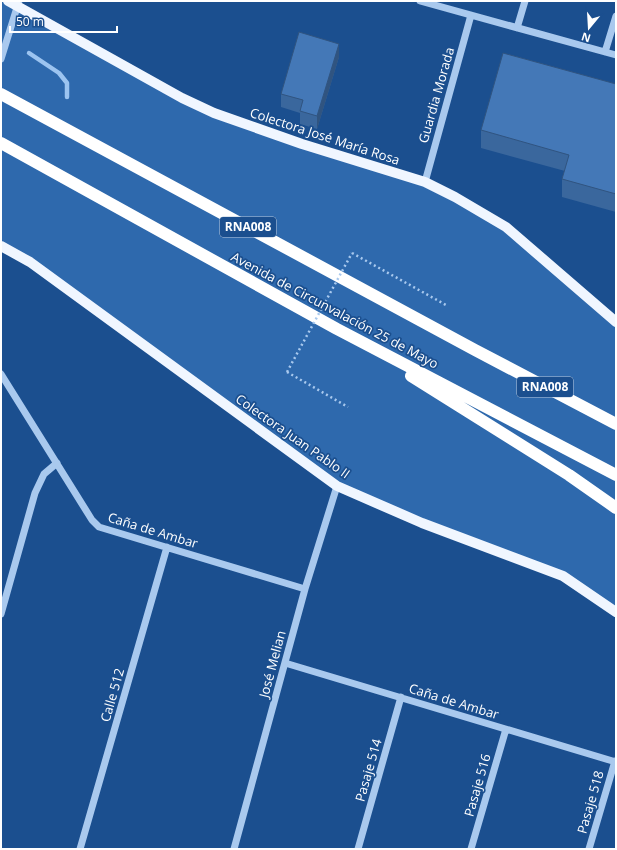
<svg xmlns="http://www.w3.org/2000/svg" width="617" height="850" font-family="'Open Sans',sans-serif">
<style>
.green{fill:#2e69ad}
.lines{fill:none;stroke-linecap:round;stroke-linejoin:round}
.stream{stroke:#9cc4f0;stroke-width:4.5}
.path{stroke:#a9c9ee;stroke-width:2.5;stroke-dasharray:2 3;stroke-linecap:butt}
.minor{stroke:#a9c9ee;stroke-width:7}
.major{stroke:#f0f6ff;stroke-width:10}
.highway{stroke:#fff;stroke-width:12}
.path-bridge{stroke:#a9c9ee;stroke-width:2.5;stroke-dasharray:2 3;stroke-linecap:butt}
.wall{fill:#3a679d}
.shaded-wall{fill:#305480}
.building{fill:#4478b7;stroke:#305480}
.labels{text-anchor:middle;stroke-width:3.5;stroke-linejoin:round;paint-order:stroke}
.shield{fill:#1b4f8f;stroke:#bbcadd;stroke-width:1}
.shield-label{font-size:12px;font-weight:bold;fill:#fff}
.street-label{font-size:13px;fill:#fff;stroke:#1b4f8f}
</style>
<rect width="100%" height="100%" fill="#1b4f8f"/>
<!-- green -->
<path class="green" d="M1,1H8L182,98L425,182L486,215L616,322V612L563,576L337,486L1,246Z"/>
<g class="lines">
<!-- stream -->
<path class="stream" d="M29,53L59,73L67,83V97"/>
<!-- path -->
<path class="path" d="M352,253L446,305
M287,372L348,407"/>
<!-- minor -->
<path class="minor" d="M420,1L616,55
M517,28L525,1
M605,52L616,16
M1,59L19,1
M425,182L471,15
M1,374L92,520L99,527L305,589
M1,614L35,493L44,474L57,463
M285,663L616,762
M80,849L167,547
M234,849L305,589L337,486
M358,849L401,697
M471,849L506,729
M589,849L615,761"/>
<!-- major -->
<path class="major" d="M8,1L182,98L214,113L302,144L425,182L455,197L506,227L616,322
M1,246L30,262L337,486L422,523L563,576L616,612"/>
<!-- highway -->
<path class="highway" d="M1,94L475,350L616,424
M1,143L337,329L616,475
M411,376L569,475L616,508"/>
<!-- path-bridge -->
<path class="path-bridge" d="M287,372L352,253"/>
</g>
<!-- wall -->
<path class="wall" d="M339,57L317,129L300,124V113L281,107V94Z
M616,84V212L562,197V179L565,171L481,148V130Z"/>
<!-- shaded-wall -->
<path class="shaded-wall" d="M339,44V57L317,129V116Z"/>
<!-- building -->
<path class="building" d="M299,32L339,44L317,116L300,111L303,100L281,94Z
M503,53L616,84V194L562,179L569,155L481,130Z"/>
<g class="labels">
<!-- shield labels -->
<g class="shield">
<rect x="220" y="217" width="56" height="20" rx="3"/>
<rect x="517" y="377" width="56" height="20" rx="3"/>
</g>
<g class="shield-label">
<text x="248" y="231">RNA008</text>
<text x="545" y="391">RNA008</text>
</g>
<!-- street labels -->
<g class="street-label">
<text transform="translate(436 95) rotate(-74)" y="5">Guardia Morada</text>
<text transform="translate(325 136) rotate(18)" y="5">Colectora José María Rosa</text>
<text transform="translate(335 310) rotate(28)" y="5">Avenida de Circunvalación 25 de Mayo</text>
<text transform="translate(293 436) rotate(35)" y="5">Colectora Juan Pablo II</text>
<text transform="translate(153 530) rotate(17)" y="5">Caña de Ambar</text>
<text transform="translate(272 664) rotate(-75)" y="5">José Melian</text>
<text transform="translate(112 695) rotate(-74)" y="5">Calle 512</text>
<text transform="translate(454 701) rotate(17)" y="5">Caña de Ambar</text>
<text transform="translate(368 770) rotate(-74)" y="5">Pasaje 514</text>
<text transform="translate(477 785) rotate(-74)" y="5">Pasaje 516</text>
<text transform="translate(590 802) rotate(-74)" y="5">Pasaje 518</text>
</g>
</g>
<!-- border -->
<rect width="617" height="850" fill="none" stroke="#ffffff" stroke-width="4"/>
<!-- north arrow -->
<g transform="translate(589 28) rotate(198)" stroke="#1b4f8f" stroke-width="3" paint-order="stroke">
<path d="M0-3L7 15L0 10L-7 15Z" fill="#ffffff"/>
<text y="-6" font-size="11" font-weight="bold" text-anchor="middle" fill="#ffffff">N</text>
</g>
<!-- scale -->
<path d="M10 26v6h107v-6" fill="none" stroke="#ffffff" stroke-width="2"/>
<text x="16" y="26" font-size="12" fill="#ffffff" stroke="#1b4f8f" stroke-width="3" paint-order="stroke">50 m</text>
</svg>
